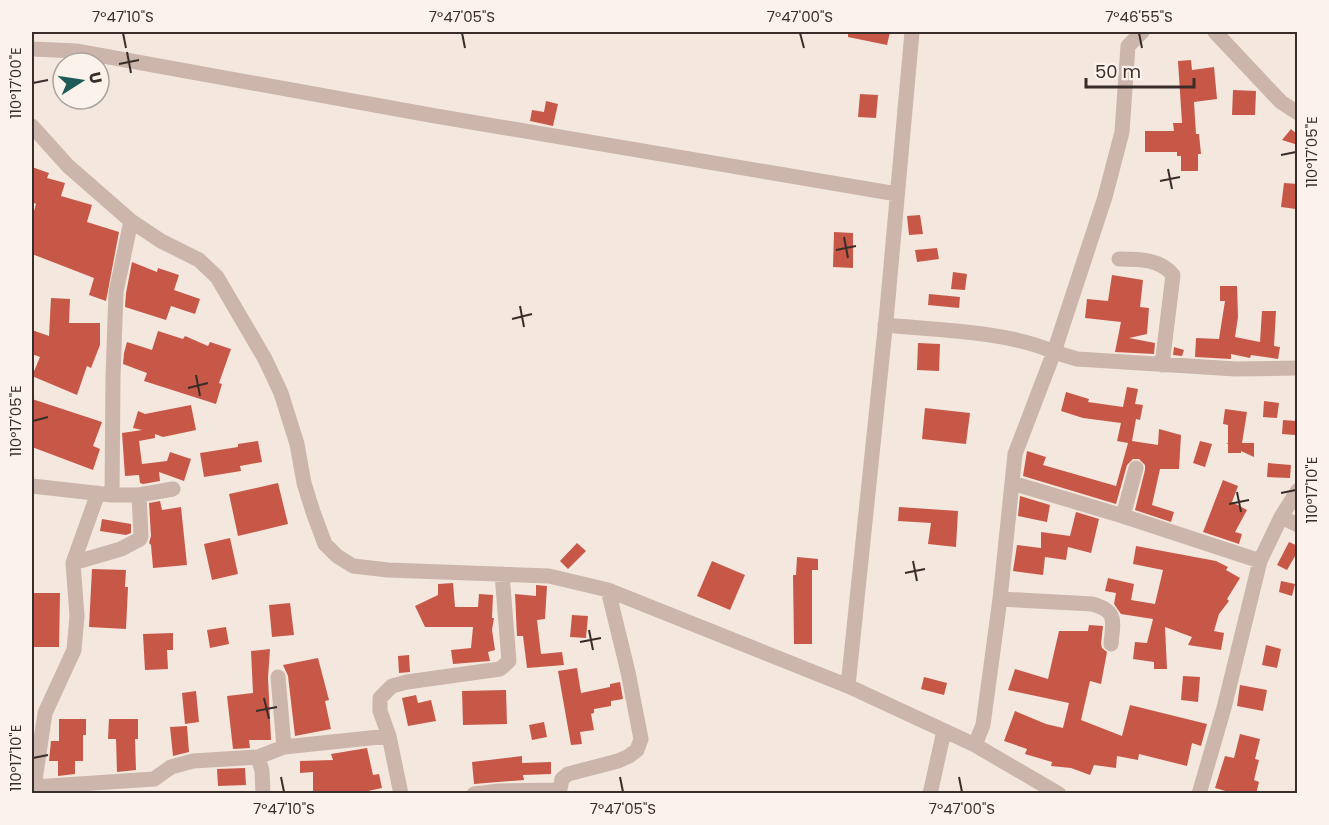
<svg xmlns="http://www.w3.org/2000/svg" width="1329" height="825" font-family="Poppins,sans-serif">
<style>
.building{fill:#c75848}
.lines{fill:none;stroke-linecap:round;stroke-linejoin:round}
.minor{stroke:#ccb5aa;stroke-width:15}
.ticks{fill:none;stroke:#392d29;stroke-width:2}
.neatline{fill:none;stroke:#392d29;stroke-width:2}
.ticks-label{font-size:15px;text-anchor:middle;fill:#392d29}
</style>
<rect width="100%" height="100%" fill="#f3e7de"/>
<!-- building -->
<path class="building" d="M848,32H890L887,45L848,37Z
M1191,60L1192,70L1214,67L1217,99L1194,102L1196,134H1199L1201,154H1198V171H1181V156H1177V152H1145V131H1174L1173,123H1182L1178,61Z
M1233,90L1256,91L1255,115H1232Z
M860,94L878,95L876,118L858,117Z
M546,101L558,104L553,126L530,121L532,110L544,112Z
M1291,129L1298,135V145L1282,140Z
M32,167L49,173L47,178L65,183L61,196L92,205L87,222L119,232L106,301L89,295L94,278L32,254V218L36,204L32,202Z
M1284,183L1298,184L1296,209L1281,207Z
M920,215L923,234L909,235L907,216Z
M834,232L853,233V268L833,267Z
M937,248L939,259L917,262L915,250Z
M132,262L157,272L158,268L179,275L174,290L200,299L195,314L171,306L166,320L125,307L126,293Z
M953,272L967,274L965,290L951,289Z
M1112,275L1143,280L1140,307L1149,308L1147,334L1129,338L1155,343L1154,354L1115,352L1121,322L1085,318L1087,299L1108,301Z
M1220,286H1237L1238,317L1235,337L1260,342L1262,311H1276L1274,346L1280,347L1278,359L1251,355L1250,358L1231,354V359L1195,357L1196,338L1219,339L1225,301H1220Z
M929,294L960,297L959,308L928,305Z
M51,298L70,299L69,323H100V345L91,368L87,366L77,395L32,376L40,357L32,354V330L49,336Z
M158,331L183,339L185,336L208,346L210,342L231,349L219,383L222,384L216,404L144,381L147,373L123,364L124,353L127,342L152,350Z
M918,343L940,344L939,371L917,370Z
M1174,347L1184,350L1182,356L1173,355Z
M1127,387L1138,389L1135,404L1143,405L1140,420L1136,419L1132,441L1158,445L1159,429L1181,435L1179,469H1160L1152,505L1174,512L1171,522L1135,510L1145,470V465L1139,459H1133L1127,465L1116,504L1023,476L1027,451L1046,457L1043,465L1116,486L1128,443L1117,441L1121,423L1083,418L1061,411L1066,392L1089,399L1088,402L1123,407Z
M32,399L102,422L93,446L100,449L93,470L32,447Z
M1264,401L1279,403L1277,418L1263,417Z
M191,405L196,430L163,437L155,434V438L139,441L142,464L167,461L170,452L191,459L184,481L159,472L160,481L143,484L140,483L139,475L125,476L122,433L142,430L133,428L138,411L145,414Z
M925,408L970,413L966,444L922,439Z
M1225,409L1247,412L1242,443H1254V457L1241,451V453H1228V444L1226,443H1228V425L1223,424Z
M1283,420L1296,421L1295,435L1282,434Z
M258,441L262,462L240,466L241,471L204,477L200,453L238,447V444Z
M1200,441L1212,444L1205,467L1193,463Z
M1268,463L1291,465L1290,478L1267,477Z
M1223,480L1238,486L1232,502L1247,510L1235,532L1242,534L1239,544L1203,532Z
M278,483L288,524L238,536L229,494Z
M1020,496L1050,505L1047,522L1018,516Z
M160,501L162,510L181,507L187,565L153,568L151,545L149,543L151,536L149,503Z
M899,507L958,511L956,547L928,544L931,523L898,521Z
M1076,512L1099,519L1091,553L1068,547L1066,560L1045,557L1043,575L1013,571L1017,545L1041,548V532L1070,536Z
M102,519L131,524V533L126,535L100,531Z
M230,538L238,574L212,580L204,544Z
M1289,542L1298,546V551L1287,570L1277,565Z
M577,543L586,551L568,569L560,561Z
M1136,546L1216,561L1228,567L1226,570L1240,578L1227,599L1229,601L1219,614L1214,631L1224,633L1221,650L1188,645L1192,637L1165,627L1167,669H1154V662L1133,659L1135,642L1147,643L1153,619L1121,614L1114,604L1116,593L1105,591L1108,578L1134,584L1131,600L1155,604L1163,570L1133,564Z
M797,557L818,559V570H812V644H794L793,575H796Z
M712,561L745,575L730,610L697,596Z
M92,569L126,570L125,587H128L126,629L89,627Z
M1281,581L1295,584L1292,596L1279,592Z
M453,583L455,607H478L479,594L493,595L492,618H494L492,630L495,650L488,652L490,661L453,664L451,650L471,648L473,627H425L415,606L438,595V584Z
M536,585L547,586L545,619L537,620L541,654L562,652L564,665L527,668L523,636H517L515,594L536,596Z
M32,593H60L59,647H32Z
M290,603L294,635L272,637L269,605Z
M572,615L588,616L586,638L570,637Z
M1089,625L1103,626L1101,644L1102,648L1107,652L1101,684L1090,681L1081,720L1122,736L1130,705L1207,724L1201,746L1192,743L1187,766L1139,754L1138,760L1117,756L1116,768L1094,765L1090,775L1071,768L1051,766L1052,762L1025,754L1027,749L1004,741L1015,711L1046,724L1063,728L1069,703L1008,690L1015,669L1048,679L1059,631H1088Z
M226,627L229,644L210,648L207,630Z
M173,633V650H167L168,669L145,670L143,634Z
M1266,645L1281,649L1277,668L1262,665Z
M270,649L268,678L271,740H249L250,748L233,749L227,696L253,693L251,651Z
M409,655L410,672L399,673L398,656Z
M318,658L329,700L325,701L331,729L295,736L288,676L283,665Z
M577,668L581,693L610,687V684L620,682L623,699L611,701V706L594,709V713L591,714L594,730L580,732L582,744L571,745L558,671Z
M1183,676L1200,677L1198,702L1181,700Z
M924,677L947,683L944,695L921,689Z
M1240,685L1267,690L1263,711L1237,706Z
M506,690L507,724L463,725L462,691Z
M196,691L199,722L185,724L182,693Z
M416,695L418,703L431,700L436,721L408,726L402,698Z
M59,719H86V735H83V761H75V774L58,776V761H49L51,741H59Z
M109,719H138V739H135L136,770L117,772L116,739H108Z
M544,722L547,737L532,740L529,725Z
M187,726L189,752L173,756L170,727Z
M1240,734L1260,739L1255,759L1259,760L1254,780L1259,782L1256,794H1236L1215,788L1225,756L1234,758Z
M367,748L373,775L379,774L382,788L354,794H313V772L300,773V761L333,760L331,754Z
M522,756V763L551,762V774L523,775L524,780L474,784L472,762Z
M245,768L246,785L218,786L217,769Z"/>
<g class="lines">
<!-- minor -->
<path class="minor" d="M1215,32L1281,102L1298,113
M32,49L76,51L430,115L897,194
M32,126L68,166L131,221L161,241L199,260L217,277L265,359L281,393L297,444L304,483L313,512L325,544L337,556L353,566L388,570L549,576L608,590L848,686L975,745L1059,794
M1119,259C1139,259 1160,259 1173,275L1162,365
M885,325C937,330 1007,331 1054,352L1105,197L1122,132L1128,46L1142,32
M1012,483L1123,516L1260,561
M32,486L112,495H139L173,489
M112,495L113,377L116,292L131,221
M1123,516L1136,468
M1281,517L1298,525
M73,563L121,549L140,539L141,536L139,495
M1000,599L1092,604C1118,611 1113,621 1111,644
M278,677L284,747
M848,686L887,310L912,32
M975,745L983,725L1000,599L1015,454L1054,352L1077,359L1236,369L1298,368
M258,757L284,747L389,736
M34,787L154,779L171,767L193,761L258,757L262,771L263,794
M33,794L45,713L74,650L77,616L73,563L98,493
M401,794L389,736L380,711V698L392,686L407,682L500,669L509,661L502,574
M474,794L499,791L559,790
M559,794L562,779L568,774L618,761L629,756L637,750L641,739L628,672L608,590
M930,794L944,731
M1199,794L1224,708L1260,561L1281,517L1298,490"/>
</g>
<!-- ticks -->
<path class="ticks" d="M123,33L126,48M462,33L465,48M800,33L804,48M1139,33L1142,48M127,52L131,73M119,64L139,60M33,83L48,80M1281,155L1296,152M1168,169L1172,189M1160,181L1180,177M844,237L848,258M836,250L856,246M520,306L524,327M512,319L532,314M196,375L200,396M188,388L208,383M33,421L48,417M1237,492L1241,512M1281,493L1296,490M1229,504L1249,500M913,561L917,581M905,573L925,569M589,630L593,650M580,642L601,638M264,698L269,719M256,711L277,707M33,758L48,755M281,777L284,792M620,777L623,792M959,777L962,792"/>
<!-- border -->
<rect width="1329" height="825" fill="none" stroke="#faf2eb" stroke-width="66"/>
<!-- north arrow -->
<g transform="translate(81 81) rotate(78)"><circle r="28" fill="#faf2eb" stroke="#ada39d" stroke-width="1.5"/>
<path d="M0-4.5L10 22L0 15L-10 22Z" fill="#1e5b58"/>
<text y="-9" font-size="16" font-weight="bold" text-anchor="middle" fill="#392d29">U</text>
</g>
<!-- scale -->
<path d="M1086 78v9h108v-9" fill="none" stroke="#392d29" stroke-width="3"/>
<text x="1095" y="78" font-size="18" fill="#392d29" stroke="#faf2eb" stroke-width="4.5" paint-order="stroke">50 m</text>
<rect x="33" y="33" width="1263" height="759" class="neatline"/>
<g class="ticks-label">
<text x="123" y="22">7°47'10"S</text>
<text x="462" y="22">7°47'05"S</text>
<text x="800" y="22">7°47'00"S</text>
<text x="1139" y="22">7°46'55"S</text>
<text transform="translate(16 83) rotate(-90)" y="5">110°17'00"E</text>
<text transform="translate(1312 152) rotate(-90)" y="5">110°17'05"E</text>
<text transform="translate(16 421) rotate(-90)" y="5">110°17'05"E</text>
<text transform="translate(1312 490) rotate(-90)" y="5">110°17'10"E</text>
<text transform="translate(16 758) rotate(-90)" y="5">110°17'10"E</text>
<text x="284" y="814">7°47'10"S</text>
<text x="623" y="814">7°47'05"S</text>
<text x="962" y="814">7°47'00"S</text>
</g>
</svg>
